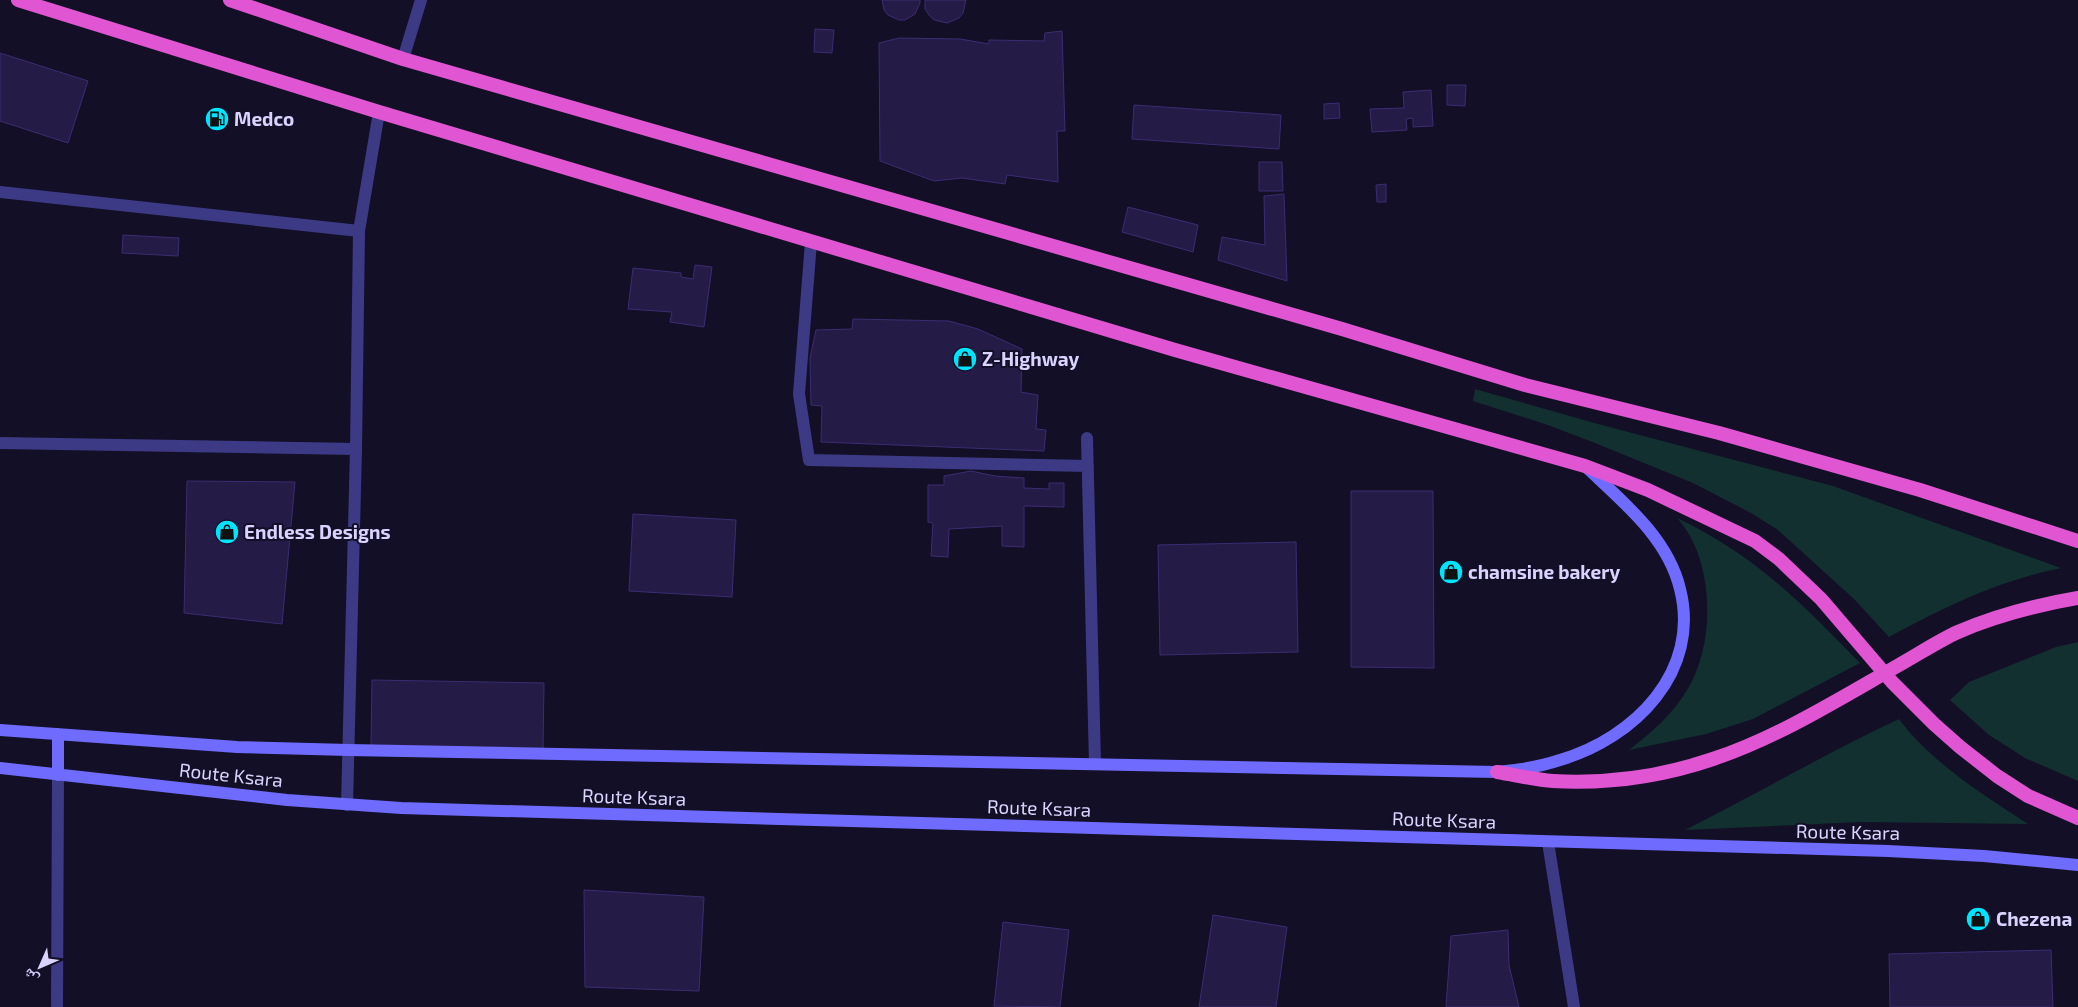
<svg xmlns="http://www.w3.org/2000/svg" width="2078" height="1007" font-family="'Exo 2','Noto Naskh Arabic',sans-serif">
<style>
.green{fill:#12302f}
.building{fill:#241b47;stroke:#3b2d73}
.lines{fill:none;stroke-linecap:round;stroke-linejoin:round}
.service{stroke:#3d3a85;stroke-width:12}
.minor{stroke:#3d3a85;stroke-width:12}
.secondary{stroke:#6f6bff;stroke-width:12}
.trunk{stroke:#e055d1;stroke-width:14}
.labels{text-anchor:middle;stroke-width:4;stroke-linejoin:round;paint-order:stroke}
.poi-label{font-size:19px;font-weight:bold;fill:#d9d4ff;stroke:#130f26;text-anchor:start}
.street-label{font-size:19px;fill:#d9d4ff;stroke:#130f26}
</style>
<rect width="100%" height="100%" fill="#130f26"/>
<!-- green -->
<path class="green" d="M1475,389L1598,424L1833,486L2061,568C1995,582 1947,606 1889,637L1854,599L1778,530L1751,513L1693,483L1595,443L1545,424L1473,401Z
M1677,518C1713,535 1747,557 1777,583C1806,607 1833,636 1860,663L1753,719L1706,734L1629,750C1651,733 1673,714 1687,690C1716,644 1715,559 1677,518Z
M2078,642V781L2025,758L1989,735L1950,700L1969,682L2056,647Z
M1899,719C1932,763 1982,794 2028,824L1861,822L1685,830C1757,794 1826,753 1899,719Z"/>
<!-- building -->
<path class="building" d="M882,0H920V3L915,14L905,20H899L888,15L884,10Z
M925,0H966L963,13L959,18L947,23L934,20L929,15L925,9Z
M815,29L834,30L832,53L814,52Z
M1062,31L1065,131H1057L1058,182L1007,175L1005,184L962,178L934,181L880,161L879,43L899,38L960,39L989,44V40L1044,41L1045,33Z
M0,53L88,81L68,143L0,121Z
M1447,85H1466L1465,106L1447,105Z
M1431,90L1433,126L1413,127V118L1406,119L1407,130L1372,132L1370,109L1404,108L1403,92Z
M1339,103L1340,118L1324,119V104Z
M1134,105L1281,115L1279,149L1132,139Z
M1259,162H1282L1283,191H1259Z
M1386,184V202H1377L1376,185Z
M1284,194L1287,281L1218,260L1222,237L1265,245L1264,196Z
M1128,207L1198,225L1193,252L1122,232Z
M123,235L179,238L178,256L122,253Z
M695,265L712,267L704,327L670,322L672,312L628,309L633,268L681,273V277L693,279Z
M853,319L949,321L978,329L1022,349L1021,392L1038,395L1036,429L1046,430L1044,451L821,442L822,406L811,405L810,358L816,330L852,329Z
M971,471L995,476L1024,478V488L1049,489V483H1064V507L1024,506V547L1002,546V526L949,529L948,557L931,556L933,523L928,522V485H944V476Z
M187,481L295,482L282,624L184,613Z
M1351,491H1433L1434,668L1351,667Z
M633,514L736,520L732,597L629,591Z
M1296,542L1298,652L1160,655L1158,545Z
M372,680L544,683L543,750L371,746Z
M584,890L704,897L699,991L585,987Z
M1213,915L1287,927L1276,1007H1199Z
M1003,922L1069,930L1060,1007L994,1006Z
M1508,930L1509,965L1519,1007H1446L1451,936Z
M2051,950L2053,1007H1890L1889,954Z"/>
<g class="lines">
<!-- service -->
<path class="service" d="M811,242L799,394L809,460L1088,466
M1087,438L1095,764
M57,1007L58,775"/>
<!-- minor -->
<path class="minor" d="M403,59L421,0
M0,192L359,231
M0,443L356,449
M347,805L356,449L359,231L379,112
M1548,842L1574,1007"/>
<!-- secondary -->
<path class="secondary" d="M0,730L237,747L349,750L1497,772C1519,770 1539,767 1560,760C1635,738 1701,671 1680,589C1668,538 1623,502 1586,467
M0,768L287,800L401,808L1888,851L1984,856L2078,865
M58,775V734"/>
<!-- trunk -->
<path class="trunk" d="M18,0L379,112L1175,350L1585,466L1648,490L1755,541L1779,559L1821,599L1892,682L1934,724L1960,747L1997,776L2028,796L2078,818
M230,0L403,59L1342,329L1525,385L1719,433L1920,490L2078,541
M1497,772C1516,775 1535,780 1553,781C1607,784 1663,776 1713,759C1777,738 1841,698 1899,665C1919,654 1938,641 1958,632C1997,615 2037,605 2078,598"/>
</g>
<!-- icons -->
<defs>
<g id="fuel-disc" transform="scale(1.25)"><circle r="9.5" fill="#00e5ff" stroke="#130f26"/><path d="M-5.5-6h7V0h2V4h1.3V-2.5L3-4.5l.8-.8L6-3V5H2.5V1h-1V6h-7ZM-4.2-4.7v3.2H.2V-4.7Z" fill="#111"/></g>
<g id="shop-disc" transform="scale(1.25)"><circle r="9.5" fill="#00e5ff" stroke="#130f26"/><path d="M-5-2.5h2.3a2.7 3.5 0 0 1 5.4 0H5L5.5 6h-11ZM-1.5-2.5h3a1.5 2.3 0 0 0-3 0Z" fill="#111"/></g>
</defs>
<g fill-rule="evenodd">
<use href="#fuel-disc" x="217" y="119"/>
<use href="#shop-disc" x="965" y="359"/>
<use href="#shop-disc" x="227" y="532"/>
<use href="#shop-disc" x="1451" y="572"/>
<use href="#shop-disc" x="1978" y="919"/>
</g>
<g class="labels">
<!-- poi labels -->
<g class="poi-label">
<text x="234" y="126">Medco</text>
<text x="982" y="366">Z-Highway</text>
<text x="244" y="539">Endless Designs</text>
<text x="1468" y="579">chamsine bakery</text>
<text x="1996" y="926">Chezena</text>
</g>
<!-- street labels -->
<g class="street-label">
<text transform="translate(231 775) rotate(6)" y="7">Route Ksara</text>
<text transform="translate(634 797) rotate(2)" y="7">Route Ksara</text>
<text transform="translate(1039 808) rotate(2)" y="7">Route Ksara</text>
<text transform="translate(1444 820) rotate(2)" y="7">Route Ksara</text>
<text transform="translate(1848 832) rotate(1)" y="7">Route Ksara</text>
</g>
</g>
<!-- north arrow -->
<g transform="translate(40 967) rotate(225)" stroke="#130f26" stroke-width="4" paint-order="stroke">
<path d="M0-4L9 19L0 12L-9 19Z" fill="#d9d4ff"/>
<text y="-8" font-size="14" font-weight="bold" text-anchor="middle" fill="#d9d4ff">ش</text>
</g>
</svg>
